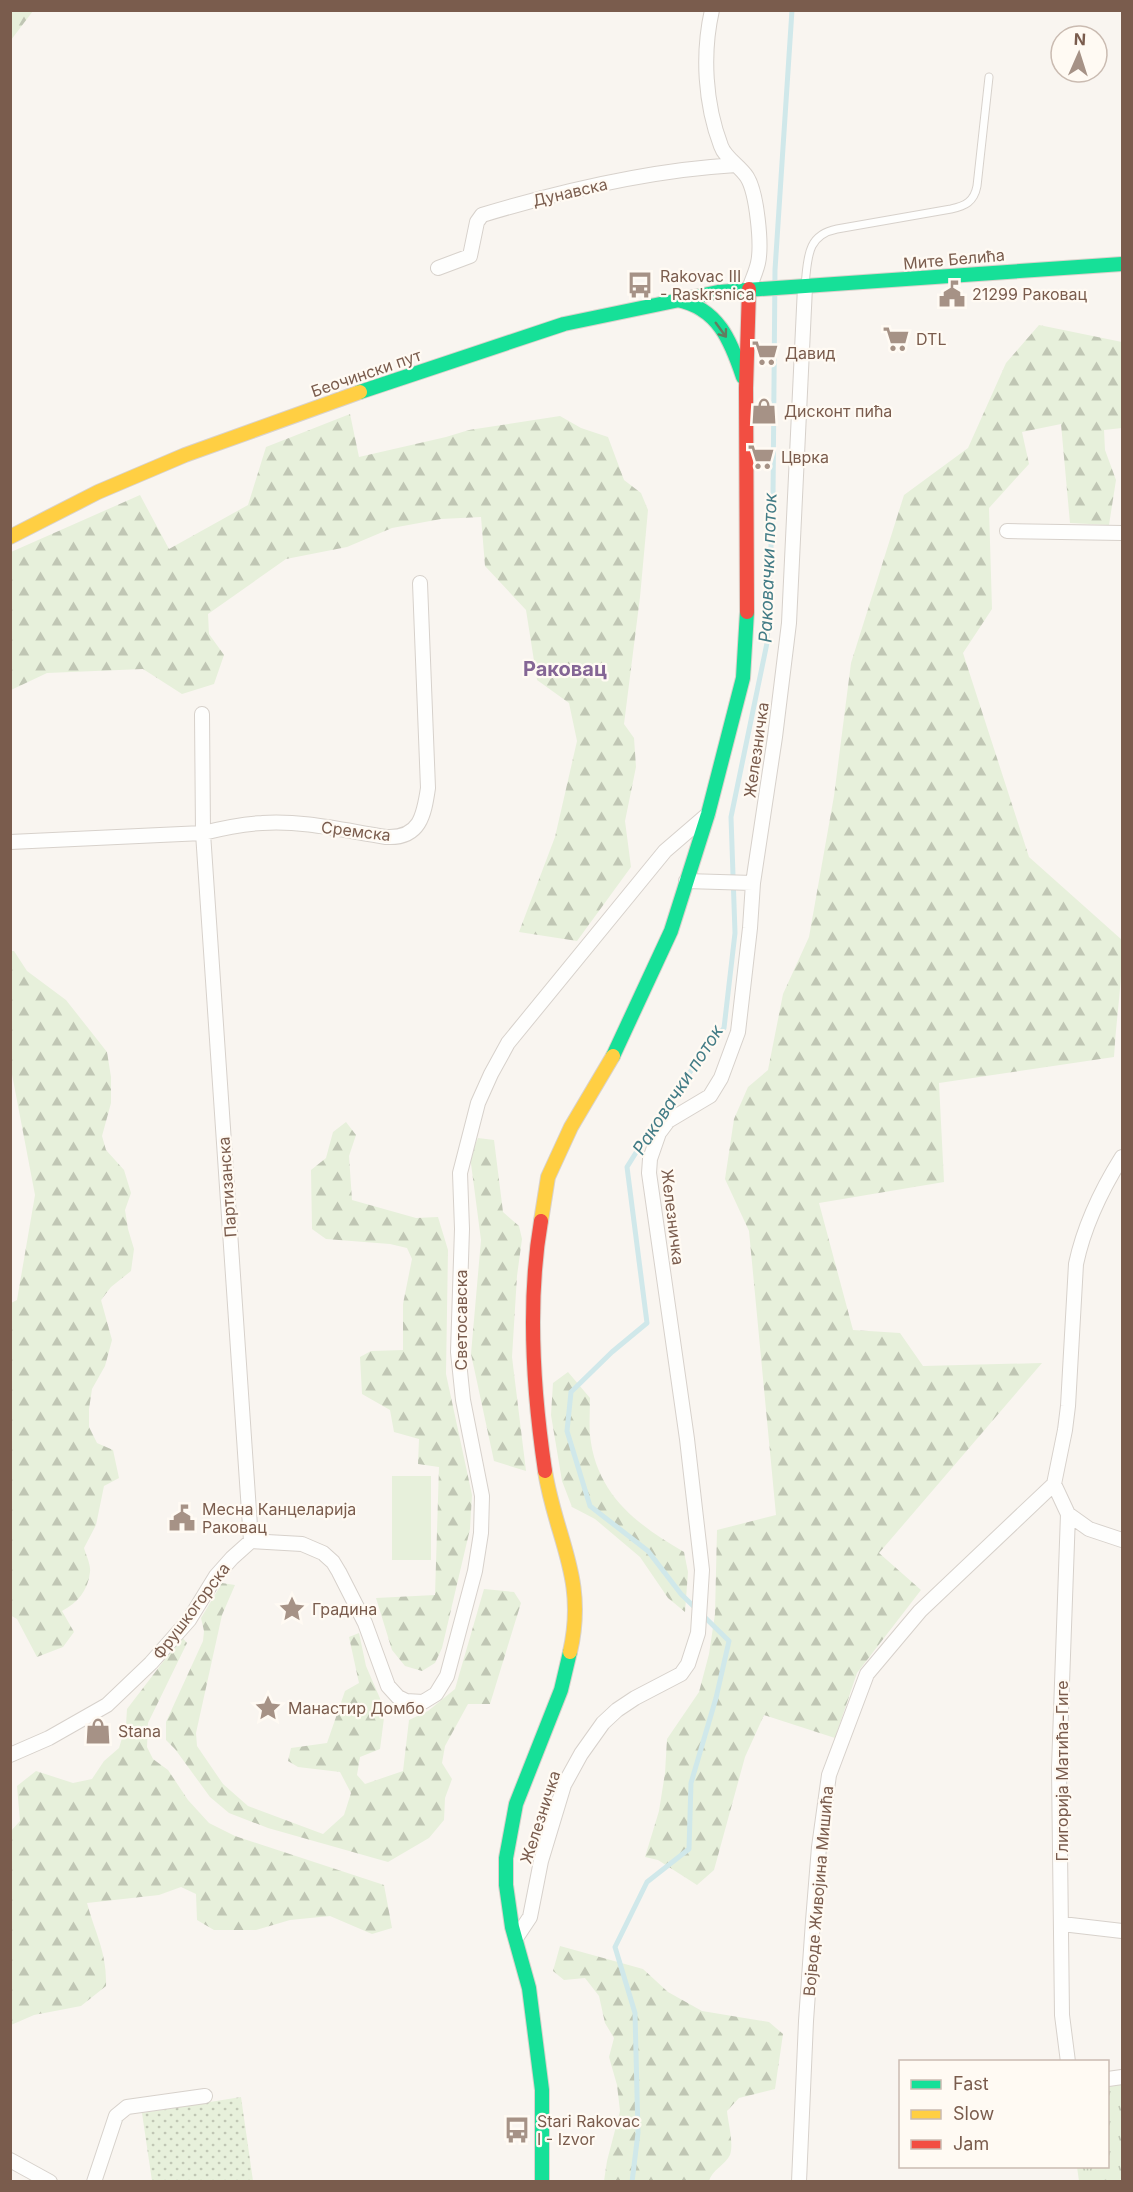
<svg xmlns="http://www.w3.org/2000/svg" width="1133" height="2192" font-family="Inter,sans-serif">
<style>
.grass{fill:url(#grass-tufts)}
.forest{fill:url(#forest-firs)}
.garden{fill:url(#garden-dots)}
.pitch{fill:#e7f0db}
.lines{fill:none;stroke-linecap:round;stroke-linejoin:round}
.stream{stroke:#d0e8ea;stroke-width:5}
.lane-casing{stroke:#d7d1cb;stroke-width:9}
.street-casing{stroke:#d7d1cb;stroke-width:16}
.fast-casing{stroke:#d9d2cb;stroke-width:16}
.slow-casing{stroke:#d9d2cb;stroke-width:16}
.jam-casing{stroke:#d9d2cb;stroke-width:16}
.lane{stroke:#fefefd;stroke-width:7}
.street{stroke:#fefefd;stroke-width:14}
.fast{stroke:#16e098;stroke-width:14}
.slow{stroke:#ffcf43;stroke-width:14}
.jam{stroke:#f24e42;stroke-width:14}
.oneway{stroke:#617d60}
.labels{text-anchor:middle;stroke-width:4.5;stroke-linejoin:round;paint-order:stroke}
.street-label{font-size:16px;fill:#7a5c4d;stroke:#fffaf3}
.poi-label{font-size:16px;fill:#7a5c4d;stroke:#fffaf3;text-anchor:start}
.water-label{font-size:18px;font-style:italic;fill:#437c86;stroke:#fffaf3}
.quarter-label{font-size:20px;font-weight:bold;fill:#846695;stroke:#fffaf3}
</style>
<defs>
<pattern id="grass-tufts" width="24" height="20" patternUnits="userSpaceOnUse" patternTransform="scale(1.5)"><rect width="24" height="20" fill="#e7f0db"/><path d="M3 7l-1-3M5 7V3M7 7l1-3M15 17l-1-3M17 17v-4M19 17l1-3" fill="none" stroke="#c0c6b4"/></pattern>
<pattern id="forest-firs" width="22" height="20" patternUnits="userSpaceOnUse" patternTransform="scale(1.5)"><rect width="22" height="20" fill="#e7f0db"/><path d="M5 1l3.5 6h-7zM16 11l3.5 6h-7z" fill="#c0c6b4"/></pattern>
<pattern id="garden-dots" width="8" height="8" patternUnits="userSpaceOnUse" patternTransform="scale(1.5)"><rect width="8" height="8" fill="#e7f0db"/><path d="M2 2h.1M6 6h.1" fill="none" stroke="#c0c6b4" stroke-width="1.8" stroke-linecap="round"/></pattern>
</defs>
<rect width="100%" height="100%" fill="#f9f5f0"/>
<!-- grass -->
<path class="grass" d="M1122,2081V2181H1079L1077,2167L1108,2166V2083Z"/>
<!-- forest -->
<path class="forest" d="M11,10L33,11L11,40L10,11Z
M1039,325L1122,342V428L1104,430L1105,450L1116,480L1109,525L1070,523L1061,424L1022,432L1029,464L989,508L992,609L963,653L1029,857L1122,940C1123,979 1116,1018 1114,1057L939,1083L944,1182L819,1203L853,1330L900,1333L923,1366L1042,1363L879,1553L921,1590L857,1673L835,1738L764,1715L745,1757L714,1870L697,1885L658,1860L645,1857L659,1811L665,1773L667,1739L699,1692L709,1654L715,1614L717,1530L776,1515L749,1231L725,1179L734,1119L748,1087L768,1070L783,994L809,937L834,796L851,663L904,495L968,448L1006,363Z
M350,414L359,457L446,437L469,430L560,416L581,428L608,437L624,480L641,493L648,510L640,597L624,724L634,738L636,767L625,821L631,867L577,941L519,932L555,837L577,741L569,703L537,680L526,610L485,566L481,517L441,519L392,528L347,547L286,559L208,614L209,634L224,655L214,684L182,694L143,669L47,673L11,690V552L140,495L169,549L248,505L266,447Z
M11,951H14L27,971L66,1000L107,1052L111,1077V1103L102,1136L106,1150L124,1170L131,1193L125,1210L128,1229L134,1249L131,1271L111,1287L101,1300L112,1340L105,1366L92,1389L89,1409V1427L97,1443L113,1450L119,1478L104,1486L96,1525L84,1548C86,1555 91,1565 90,1572C88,1591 77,1603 62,1611L74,1632L63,1647L37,1657L17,1619L10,1615L11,1303L17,1300L35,1195L11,1069Z
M346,1122L356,1135L349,1156L352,1200L416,1218L438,1217L448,1250L446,1374L472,1495L470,1529L442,1648L435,1663L422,1671L405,1666L392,1650L376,1598L435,1595L439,1467L418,1464L419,1439L394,1432L390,1410L362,1394L360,1357L371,1351L403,1350V1304L412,1259L407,1248L390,1244L326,1239L312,1229L311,1170L326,1158L333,1132Z
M478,1138L494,1140L503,1212L519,1226L522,1239L517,1276L512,1357L526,1471L494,1461L471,1354L481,1240L470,1156Z
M568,1372L590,1398C590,1410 589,1423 590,1435C596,1494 636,1524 684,1552L688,1572L685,1612L668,1598L640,1557L595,1519L572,1507L562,1481L551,1415L553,1383Z
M222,1583L235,1585L222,1615L196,1733L197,1746L223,1784L248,1806L323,1834L344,1815L351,1793L340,1772L298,1767L288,1761L291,1748L327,1743L345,1691L359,1683L349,1637L359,1633L366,1666L385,1710L380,1749L360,1757L357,1775L365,1784L403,1771L409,1720L428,1711L455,1689L484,1589L514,1592L521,1603L490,1704H468L445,1746L442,1763L452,1779L445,1798L444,1820L429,1838L388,1862L268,1828L229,1813L210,1797L175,1749L166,1740V1722L203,1641L204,1631L201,1618Z
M182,1637L187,1643L148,1723L147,1747L153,1759L168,1770L188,1800L209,1823L235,1836L384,1885L392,1928L372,1934L330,1916L290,1920L256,1930H214L197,1920L196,1894L181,1887L159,1895L87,1903C95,1933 107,1952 106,1986L81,2006L34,2015L11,2025L10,1832L20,1821L17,1786L36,1771L73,1783L92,1779L104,1761L119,1748L126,1725L127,1709Z
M560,1946L643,1969L668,1992L702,2011L769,2022L783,2034L775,2089L739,2098L727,2111C728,2122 734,2144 730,2155C725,2165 712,2170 709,2181H604L607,2161L620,2111L617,2085L609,2057L614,2038L605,2023L599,1996L585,1978L564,1980L553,1971Z"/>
<!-- garden -->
<path class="garden" d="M241,2097L253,2181H152L142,2113Z"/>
<!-- pitch -->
<path class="pitch" d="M392,1476H431V1560H392Z"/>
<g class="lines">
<!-- stream -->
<path class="stream" d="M632,2182L638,2133L635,2013L615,1947L647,1882L689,1849L691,1783L716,1698L729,1641L681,1594L648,1551L590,1506L567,1431L571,1392L612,1352L647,1323L627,1167L670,1098L724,1028L735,933L731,817L767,643L773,497L775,270L792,10"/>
<!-- lane casing -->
<g class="lane-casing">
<path id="lane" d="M805,285C808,259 806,235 837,229L951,209C965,206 974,202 977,186L989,77"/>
</g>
<!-- street casing -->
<g class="street-casing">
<path id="street" d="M712,10C702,54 705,104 721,146C725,158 740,166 747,177C757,193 762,245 758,263C756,272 752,280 749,289
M438,268L470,256L477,222L482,215C565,190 650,170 736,165
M1007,531L1122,533
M202,714L203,833L251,1541
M10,842L203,833C223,828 242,824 262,823C303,820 346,831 386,837C420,839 424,815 428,788L420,583
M686,881L753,883
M1054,1484L1068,1514L1059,1768L1062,2015L1068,2062
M1068,1514L1089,1529L1122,1540
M251,1541L302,1544L323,1553L333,1562L339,1572L365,1623L388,1686L398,1697L406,1701L423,1702L436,1694L447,1676L475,1571L481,1533L482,1496L463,1400L458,1352L462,1229L460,1173L478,1103L491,1074L508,1043L665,851L708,814
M10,1755L49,1738L107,1705L151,1663L189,1620L216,1576L232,1558L251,1541
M1062,1924L1122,1931
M516,1938L530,1917L541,1861L564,1785L581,1754L603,1723L617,1710L635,1698L681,1674L688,1664L698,1633L702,1570L687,1439L649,1173L650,1159L659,1133L668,1121L710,1096L721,1078L738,1032L750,928L753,883L775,737L789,623L805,287
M1108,2079L1122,2077
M10,2160L50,2182
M94,2182L116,2116L127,2107L205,2096
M799,2182L806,2021L813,1921L819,1847L829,1775L867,1674L920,1611L1054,1484L1065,1430L1068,1406L1076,1264C1084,1226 1102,1189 1122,1157"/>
</g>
<!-- fast casing -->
<g class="fast-casing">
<path id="fast" d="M677,300C718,308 731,341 743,377
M360,392L564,324L718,292L1122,264
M613,1056L671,931L708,814L743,678L747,612
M542,2182V2090L529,1988L512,1927L506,1885V1858L516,1804L561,1690L570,1652"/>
</g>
<!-- slow casing -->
<g class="slow-casing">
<path id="slow" d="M10,537L98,492L185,455L360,392
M541,1221L548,1177L571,1127L613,1056
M545,1471C556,1540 587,1578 570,1652"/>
</g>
<!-- jam casing -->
<g class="jam-casing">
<path id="jam" d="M747,612L746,388L749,289
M541,1221C527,1302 533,1390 545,1471"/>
</g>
<!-- lane -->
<use href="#lane" class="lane"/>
<!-- street -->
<use href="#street" class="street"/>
<!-- fast -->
<use href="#fast" class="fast"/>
<!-- slow -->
<use href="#slow" class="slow"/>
<!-- jam -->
<use href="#jam" class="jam"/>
</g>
<!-- one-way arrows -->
<defs><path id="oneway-shaft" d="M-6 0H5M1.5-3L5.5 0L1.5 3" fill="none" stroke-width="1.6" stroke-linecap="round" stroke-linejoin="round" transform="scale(1.5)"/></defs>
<use class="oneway" href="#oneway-shaft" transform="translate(721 330) rotate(54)"/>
<!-- icons -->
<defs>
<g id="bus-bare" transform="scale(2.07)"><path d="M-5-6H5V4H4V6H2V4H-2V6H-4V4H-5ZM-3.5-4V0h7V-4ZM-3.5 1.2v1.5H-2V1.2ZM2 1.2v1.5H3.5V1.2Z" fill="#a69286" stroke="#fffaf3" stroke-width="2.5" paint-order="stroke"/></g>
<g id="civic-bare" transform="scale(2.07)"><path d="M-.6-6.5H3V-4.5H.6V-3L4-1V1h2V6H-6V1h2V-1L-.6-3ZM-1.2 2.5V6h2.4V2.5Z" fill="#a69286" stroke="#fffaf3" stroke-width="2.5" paint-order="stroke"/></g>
<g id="supermarket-bare" transform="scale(2.07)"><path d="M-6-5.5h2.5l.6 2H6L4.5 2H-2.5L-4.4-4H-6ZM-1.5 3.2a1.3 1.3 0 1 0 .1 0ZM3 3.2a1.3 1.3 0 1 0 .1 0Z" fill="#a69286" stroke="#fffaf3" stroke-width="2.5" paint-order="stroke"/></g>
<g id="shop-bare" transform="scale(2.07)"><path d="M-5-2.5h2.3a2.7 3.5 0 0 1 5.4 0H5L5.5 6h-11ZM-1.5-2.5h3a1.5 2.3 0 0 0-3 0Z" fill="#a69286" stroke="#fffaf3" stroke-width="2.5" paint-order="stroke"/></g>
<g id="sight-bare" transform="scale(2.07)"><path d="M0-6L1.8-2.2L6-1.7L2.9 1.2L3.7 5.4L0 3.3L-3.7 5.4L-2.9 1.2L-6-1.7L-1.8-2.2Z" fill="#a69286" stroke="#fffaf3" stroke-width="2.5" paint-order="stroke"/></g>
</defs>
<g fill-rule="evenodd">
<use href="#bus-bare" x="640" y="285"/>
<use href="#civic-bare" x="952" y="294"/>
<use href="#supermarket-bare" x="896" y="339"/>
<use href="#supermarket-bare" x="765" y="353"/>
<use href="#shop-bare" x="764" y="411"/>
<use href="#supermarket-bare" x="761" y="457"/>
<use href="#civic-bare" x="182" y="1518"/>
<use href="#sight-bare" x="292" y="1609"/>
<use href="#sight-bare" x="268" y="1708"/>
<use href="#shop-bare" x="98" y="1731"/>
<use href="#bus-bare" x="517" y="2130"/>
</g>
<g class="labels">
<!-- street labels -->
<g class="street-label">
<text transform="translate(570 192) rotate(-13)" y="6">Дунавска</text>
<text transform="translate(954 259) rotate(-5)" y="6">Мите Белића</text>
<text transform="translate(366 373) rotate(-19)" y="6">Беочински пут</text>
<text transform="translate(756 750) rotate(-82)" y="6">Железничка</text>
<text transform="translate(356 831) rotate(7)" y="6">Сремска</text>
<text transform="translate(227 1187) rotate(-94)" y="6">Партизанска</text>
<text transform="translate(673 1217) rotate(83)" y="6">Железничка</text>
<text transform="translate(461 1320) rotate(-90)" y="6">Светосавска</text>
<text transform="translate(191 1611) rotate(-53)" y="6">Фрушкогорска</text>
<text transform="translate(1062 1771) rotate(-90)" y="6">Глигорија Матића-Гиге</text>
<text transform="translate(540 1817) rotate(-72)" y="6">Железничка</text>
<text transform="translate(818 1891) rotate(-85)" y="6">Војводе Живојина Мишића</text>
</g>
<!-- poi labels -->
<g class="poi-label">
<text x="660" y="282">Rakovac III<tspan x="660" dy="18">- Raskrsnica</tspan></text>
<text x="972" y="300">21299 Раковац</text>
<text x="916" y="345">DTL</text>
<text x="785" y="359">Давид</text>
<text x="784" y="417">Дисконт пића</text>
<text x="781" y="463">Цврка</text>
<text x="202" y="1515">Месна Канцеларија<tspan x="202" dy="18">Раковац</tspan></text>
<text x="312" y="1615">Градина</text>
<text x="288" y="1714">Манастир Домбо</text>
<text x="118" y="1737">Stana</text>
<text x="537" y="2127">Stari Rakovac<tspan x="537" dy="18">I - Izvor</tspan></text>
</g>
<!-- water labels -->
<g class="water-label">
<text transform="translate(768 568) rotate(-88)" y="6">Раковачки поток</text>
<text transform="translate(678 1090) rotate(-57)" y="6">Раковачки поток</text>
</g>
<!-- quarter labels -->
<g class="quarter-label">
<text x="565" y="676">Раковац</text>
</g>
</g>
<!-- border -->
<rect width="1133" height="2192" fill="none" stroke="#7a5c4d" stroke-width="24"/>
<!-- legend -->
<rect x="899" y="2060" width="210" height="108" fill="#fffaf3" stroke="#cabbb1" stroke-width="1.5"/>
<rect x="911" y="2080" width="30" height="9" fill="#16e098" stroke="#cabbb1" stroke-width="1.5"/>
<text x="953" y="2090" font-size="18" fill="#7a5c4d">Fast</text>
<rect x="911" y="2110" width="30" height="9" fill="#ffcf43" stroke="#cabbb1" stroke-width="1.5"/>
<text x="953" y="2120" font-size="18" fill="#7a5c4d">Slow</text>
<rect x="911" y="2140" width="30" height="9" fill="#f24e42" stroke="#cabbb1" stroke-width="1.5"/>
<text x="953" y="2150" font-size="18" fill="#7a5c4d">Jam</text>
<!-- north arrow -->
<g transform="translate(1079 54) rotate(3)"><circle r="28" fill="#fffaf3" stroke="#cabbb1" stroke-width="1.5"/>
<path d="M0-4.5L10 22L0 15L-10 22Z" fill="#a69286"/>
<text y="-9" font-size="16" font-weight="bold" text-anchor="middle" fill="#7a5c4d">N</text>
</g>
</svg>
